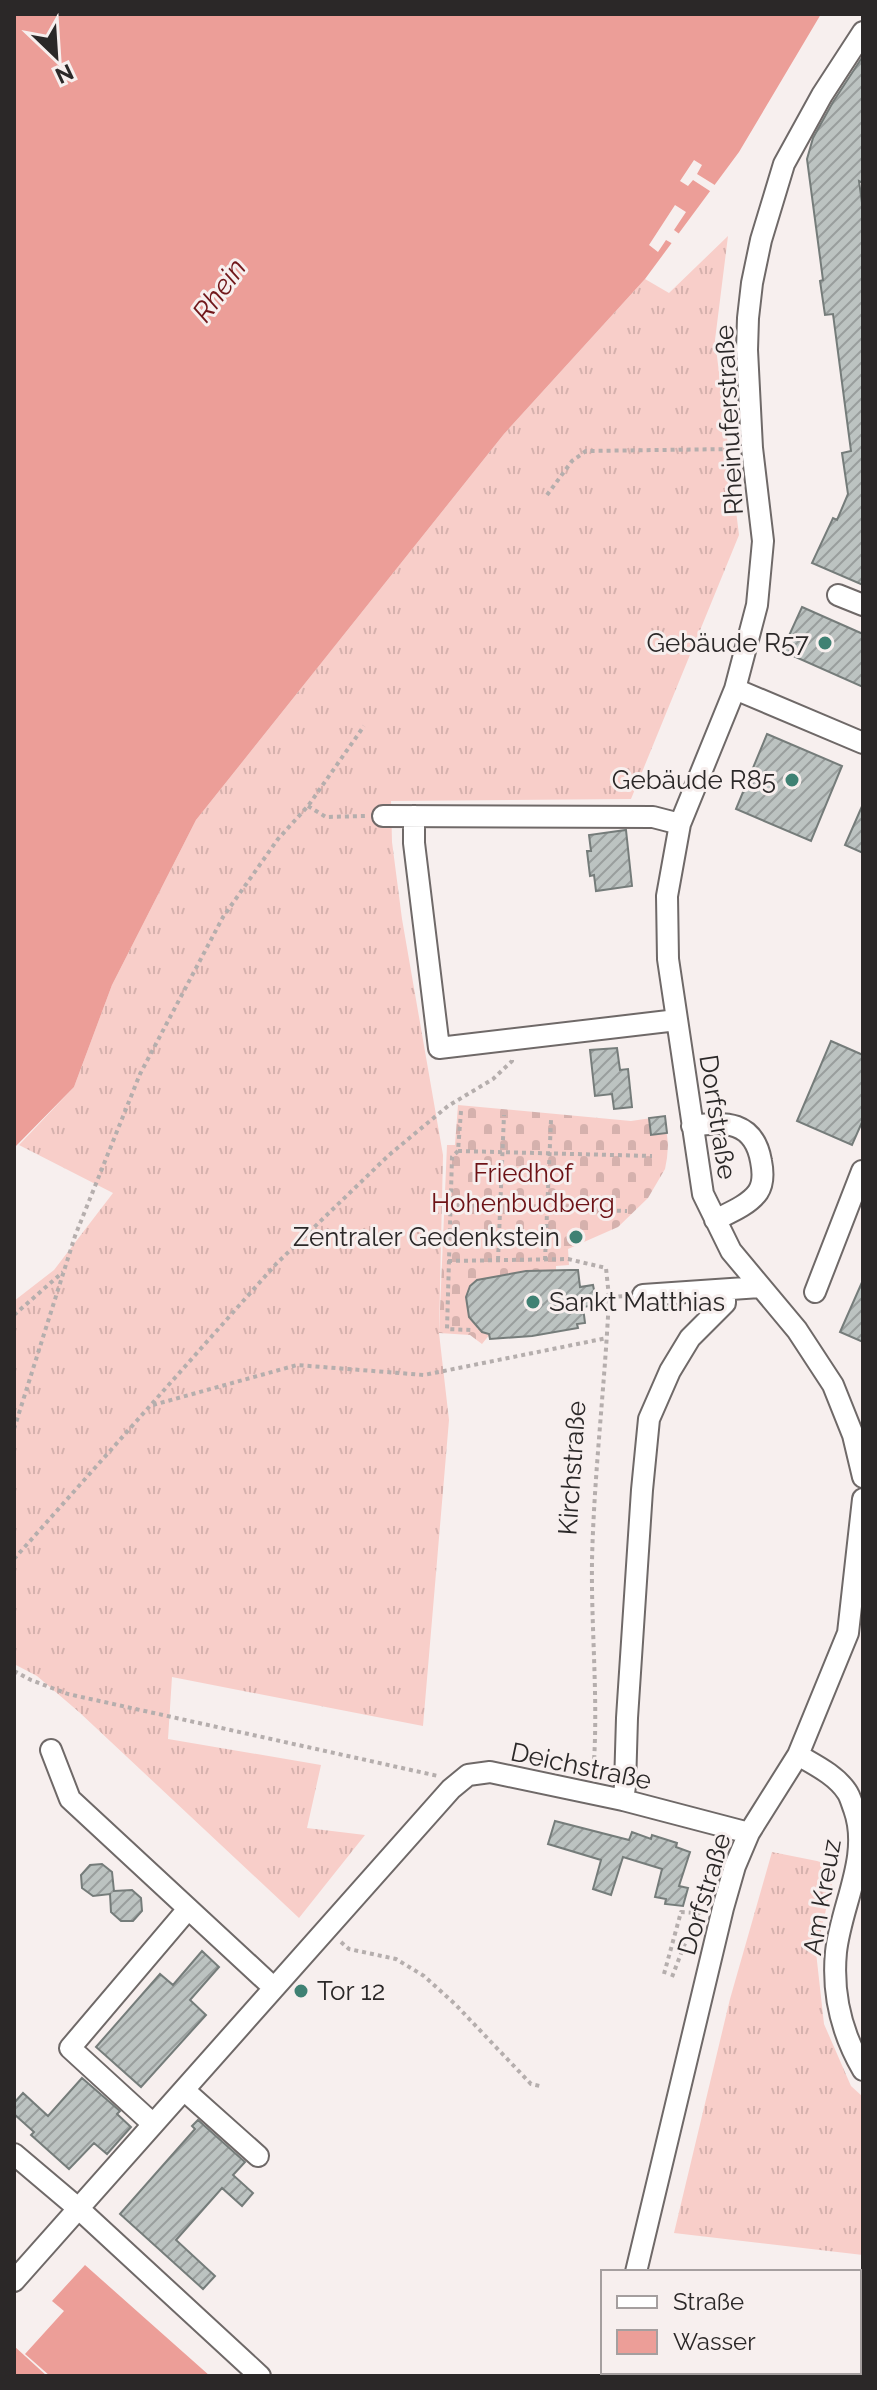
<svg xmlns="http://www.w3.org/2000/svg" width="877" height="2390" font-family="Raleway,sans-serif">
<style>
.grass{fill:url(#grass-tufts)}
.cemetery{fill:url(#cemetery-stones)}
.water{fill:#ec9e98}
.pier{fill:#f7efee}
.building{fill:url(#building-hatch);stroke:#757c7a;stroke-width:2}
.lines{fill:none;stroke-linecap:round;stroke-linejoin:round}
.minor-casing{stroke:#6f6968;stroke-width:24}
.path{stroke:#b5aead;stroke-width:4;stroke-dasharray:4 4;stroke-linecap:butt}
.minor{stroke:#fff;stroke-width:20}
.poi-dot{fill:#3f8173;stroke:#f7efee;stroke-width:3}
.labels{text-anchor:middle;stroke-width:6;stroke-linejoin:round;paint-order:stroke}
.street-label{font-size:26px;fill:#2b2828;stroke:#f7efee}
.poi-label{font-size:26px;fill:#2b2828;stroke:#f7efee;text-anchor:end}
.park-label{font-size:26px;fill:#6d1216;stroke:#f7efee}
.water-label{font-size:28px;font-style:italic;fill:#71171a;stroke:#f7efee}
</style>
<defs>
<pattern id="grass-tufts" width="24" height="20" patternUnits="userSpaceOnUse" patternTransform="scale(2)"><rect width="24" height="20" fill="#f8cec9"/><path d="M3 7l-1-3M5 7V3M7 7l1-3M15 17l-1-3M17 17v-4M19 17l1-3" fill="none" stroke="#d5b1ad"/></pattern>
<pattern id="cemetery-stones" width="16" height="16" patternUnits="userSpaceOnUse" patternTransform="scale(2)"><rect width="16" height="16" fill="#f8cec9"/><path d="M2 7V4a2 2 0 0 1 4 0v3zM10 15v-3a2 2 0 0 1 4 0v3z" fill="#d5b1ad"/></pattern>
<pattern id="building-hatch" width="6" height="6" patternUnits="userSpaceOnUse" patternTransform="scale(2)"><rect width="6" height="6" fill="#bcc3c1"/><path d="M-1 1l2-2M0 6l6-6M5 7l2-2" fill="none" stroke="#999e9d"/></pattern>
</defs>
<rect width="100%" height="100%" fill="#f7efee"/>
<!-- grass -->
<path class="grass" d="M728,236L715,340L739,535L631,799L391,801L392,842L402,919L443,1155L439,1333L449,1420L423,1726L172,1677L168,1739L321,1765L307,1828L365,1835L299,1918L79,1712L37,1676L14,1664V1301L54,1270L113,1193L19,1145L74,1087L112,985L196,820L504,434L645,279L669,293Z
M772,1852L817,1861L836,1867L816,1952L824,2024L851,2086L863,2097V2255L674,2233L730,1999Z"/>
<!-- cemetery -->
<path class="cemetery" d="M458,1105L631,1121L665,1116L668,1145L667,1158L665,1169L648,1198L618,1227L568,1249L569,1265L556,1266V1273L505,1279L504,1274L502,1278L493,1277L475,1282C463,1302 467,1305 479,1323L477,1329H479L480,1325L490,1334L482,1344L470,1335L439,1333L447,1145H455Z"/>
<!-- water -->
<path class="water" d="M14,14H821L739,152L645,279L504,434L196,820L112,985L74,1087L14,1148Z
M85,2265L210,2376H50L25,2354L64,2311L52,2301Z
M14,2346L47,2376H14Z"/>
<!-- pier -->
<path class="pier" d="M694,160L702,165L697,174L718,187L713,193L693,180L688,186L680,181Z
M675,205L686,212L674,230L682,236L675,245L666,240L658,252L649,245Z"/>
<!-- building -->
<path class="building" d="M863,56V183L859,181L863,210V585L812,563L833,518L837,520L848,494L842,453L851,451L833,314L825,315L820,281L823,280L807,159L813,138L833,102Z
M802,607L863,634V687L782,651Z
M767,734L842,766L811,841L736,809Z
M863,804V853L845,845Z
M626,830L632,886L596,891L594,875L590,876L587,851H591L589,835Z
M831,1041L863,1055V1120L852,1145L797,1121Z
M617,1048L620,1070L628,1069L632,1107L614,1109L612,1094L595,1096L590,1050Z
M665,1116L667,1133L651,1135L649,1118Z
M570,1270H578L580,1287L593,1285L594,1290L596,1305L583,1307L585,1323L577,1324L578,1328L532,1336L490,1339L489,1334L482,1332L469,1317L466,1297L470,1286L477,1280L526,1271Z
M863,1280V1342L840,1332Z
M555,1821L629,1840L632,1832L651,1839L652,1835L677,1843L676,1847L690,1852L679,1886L688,1888L683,1906L665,1904L666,1899L655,1897L662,1869L623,1857L611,1895L593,1889L601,1860L548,1844Z
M102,1864L112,1872L114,1891L132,1890L141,1898L142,1911L133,1921H121L111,1912L110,1894L93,1896L82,1888L81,1875L90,1865Z
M202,1951L219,1967L190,2000L206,2015L141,2087L96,2047L160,1974L173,1985Z
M82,2078L120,2111L117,2114L131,2127L107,2154L94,2143L69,2169L31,2135L34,2132L14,2114V2103L23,2093L48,2116Z
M198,2120L245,2162L233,2175L253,2193L242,2206L222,2188L176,2240L215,2276L203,2289L120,2214L195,2129L192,2126Z"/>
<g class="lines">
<!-- minor casing -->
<g class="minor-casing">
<path id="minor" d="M863,32L822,95L784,164L761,240L752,283L748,318L747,350L752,448L763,541L757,605L735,689L680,824L667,896L668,959L703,1194L731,1251L797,1330L833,1385L853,1435L863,1477
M838,595L863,605
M735,689L863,743
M383,816L653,817L680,824
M414,816V843L439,1048L677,1020
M692,1126C725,1121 754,1121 761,1161C763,1171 764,1183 758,1192C749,1205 729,1213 715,1220
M815,1292L862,1171
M643,1295L760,1287
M51,1750L70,1799L274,1988
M798,1755C815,1765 836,1775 847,1792C850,1796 852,1804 854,1809C871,1856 841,1905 836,1952C832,1994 842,2034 863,2070
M623,1800L625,1786L627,1718L642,1490L649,1419L670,1371L690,1338L725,1303V1290
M184,2090L258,2156
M153,2124L70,2048L188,1909
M14,2154L79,2209L260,2376
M636,2272L723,1908L735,1866L749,1833L798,1755L848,1633L863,1499
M14,2281L451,1789L468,1775L490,1772L623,1800L749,1833
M612,2376L613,2372"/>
</g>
<!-- path -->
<path class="path" d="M547,495L572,461L586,451L733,449
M308,806L326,817L365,816
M461,1111L458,1151L452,1157L447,1329L471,1330
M458,1151L652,1156
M449,1205L627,1211
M498,1260L504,1115
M545,1260L551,1120
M448,1261L568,1259L606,1268L609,1297
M14,1315L63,1272
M153,1405L297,1365L424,1375L607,1338
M14,1429L75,1236L140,1074L223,917L278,839L308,806L364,726
M14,1559L276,1264L389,1155L448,1106L493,1079L512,1061V1057
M14,1671L31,1680L68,1694L438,1776
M593,1775C599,1704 591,1632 592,1561C594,1473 605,1385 609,1297L626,1296
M341,1942L349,1949L396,1959L424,1976L455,2004L531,2084L540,2086
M664,1974L681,1912L699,1913L702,1910
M672,1977L694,1920L699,1913"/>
<!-- minor -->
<use href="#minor" class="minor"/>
</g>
<!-- markers -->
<g class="poi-dot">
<circle cx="825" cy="643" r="8"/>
<circle cx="792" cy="780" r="8"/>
<circle cx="576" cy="1237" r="8"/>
<circle cx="533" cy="1302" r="8"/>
<circle cx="301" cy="1991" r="8"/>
</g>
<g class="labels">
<!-- street labels -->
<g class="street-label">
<text transform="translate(729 420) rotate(-93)" y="9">Rheinuferstraße</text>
<text transform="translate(718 1117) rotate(81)" y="9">Dorfstraße</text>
<text transform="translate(572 1468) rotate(-86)" y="9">Kirchstraße</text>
<text transform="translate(581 1766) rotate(12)" y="9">Deichstraße</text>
<text transform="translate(704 1894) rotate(-73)" y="9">Dorfstraße</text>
<text transform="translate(822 1897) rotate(-80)" y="9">Am Kreuz</text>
</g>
<!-- poi labels -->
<g class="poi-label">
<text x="809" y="652">Gebäude R57</text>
<text x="776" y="789">Gebäude R85</text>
<text x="560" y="1246">Zentraler Gedenkstein</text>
<text x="549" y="1311" text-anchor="start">Sankt Matthias</text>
<text x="317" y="2000" text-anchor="start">Tor 12</text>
</g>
<!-- park labels -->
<g class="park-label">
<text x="523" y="1182">Friedhof<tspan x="523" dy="30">Hohenbudberg</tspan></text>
</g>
<!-- water labels -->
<g class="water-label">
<text transform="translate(219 290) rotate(-54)" y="10">Rhein</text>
</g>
</g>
<!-- border -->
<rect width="877" height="2390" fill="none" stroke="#2b2828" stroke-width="32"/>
<!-- legend -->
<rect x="601" y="2270" width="260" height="104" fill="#f7efee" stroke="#a59f9f" stroke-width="2"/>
<rect x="617" y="2296" width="40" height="12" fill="#ffffff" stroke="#a59f9f" stroke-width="2"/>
<text x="673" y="2310" font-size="24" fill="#2b2828">Straße</text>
<rect x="617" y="2330" width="40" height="24" fill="#ec9e98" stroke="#a59f9f" stroke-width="2"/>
<text x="673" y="2350" font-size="24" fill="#2b2828">Wasser</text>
<!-- north arrow -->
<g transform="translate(56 56) rotate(155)" stroke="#f7efee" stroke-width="6" paint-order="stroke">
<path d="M0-6L14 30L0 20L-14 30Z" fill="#2b2828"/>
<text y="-12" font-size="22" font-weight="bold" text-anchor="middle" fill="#2b2828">N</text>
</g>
</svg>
